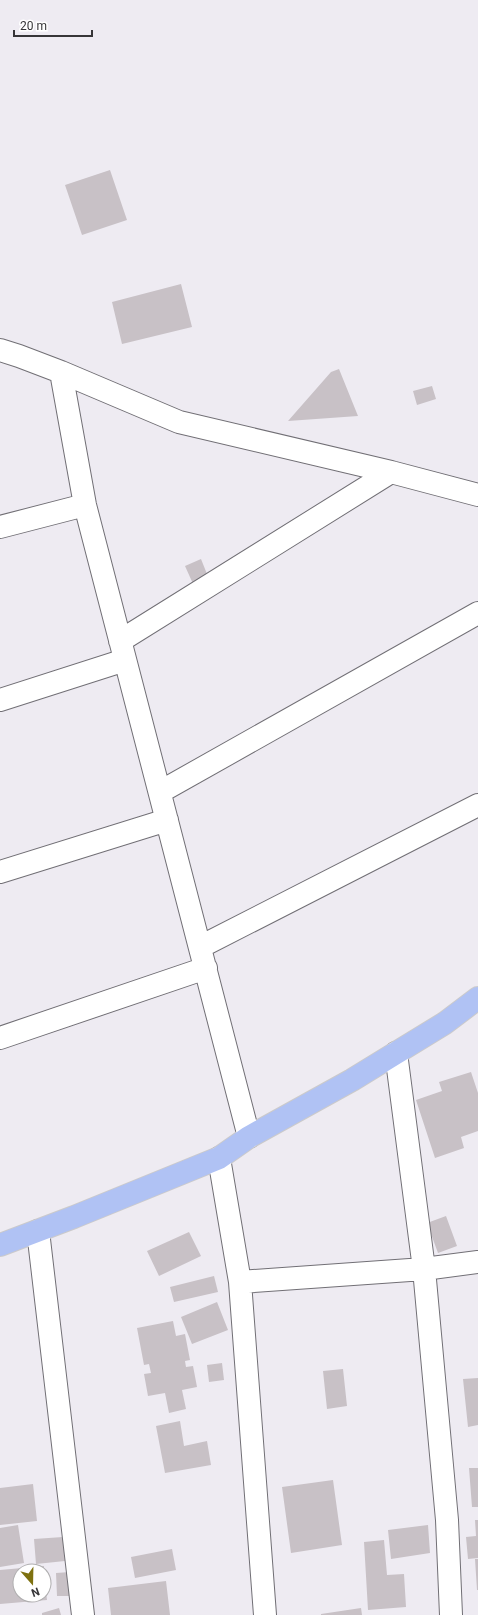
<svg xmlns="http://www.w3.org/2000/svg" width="478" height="1615" font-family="Roboto,sans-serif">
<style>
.building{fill:#c8c1c6}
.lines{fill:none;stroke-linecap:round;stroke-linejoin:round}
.minor-casing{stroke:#716f75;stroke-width:24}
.highway-casing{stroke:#cbcacb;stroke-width:24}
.minor{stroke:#fff;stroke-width:22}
.highway{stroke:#b0c2f4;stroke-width:22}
</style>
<rect width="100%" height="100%" fill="#eeebf2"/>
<!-- building -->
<path class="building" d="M110,170L127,220L82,235L65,185Z
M181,284L192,327L122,344L112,302Z
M339,369L358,416L288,421L331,372Z
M432,386L436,399L417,405L413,391Z
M201,559L209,579L194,586L185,566Z
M471,1072L478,1093V1131L461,1137L464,1148L435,1158L416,1100L442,1091L439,1082Z
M446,1216L457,1246L438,1253L427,1223Z
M189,1232L201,1256L159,1276L147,1251Z
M214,1276L218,1292L174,1302L170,1287Z
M217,1302L228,1330L192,1344L181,1317Z
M173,1321L176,1336L185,1334L190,1360L185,1361L186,1367L193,1366L197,1387L182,1390L186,1409L169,1413L165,1393L148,1396L144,1374L151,1373L149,1364L144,1365L137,1328Z
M222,1363L224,1380L209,1382L207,1365Z
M343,1369L347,1406L327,1409L323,1371Z
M478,1378V1425L468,1427L463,1379Z
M180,1421L184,1446L207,1441L211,1465L165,1473L156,1426Z
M469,1468H478V1507H472Z
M333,1480L342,1545L291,1553L282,1487Z
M33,1484L37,1521L0,1525V1488Z
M475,1520H478V1558L468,1559L466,1537L476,1536Z
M18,1525L24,1563L0,1567V1528Z
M428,1525L430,1553L391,1559L388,1530Z
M63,1537L65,1561L36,1564L34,1539Z
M384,1540L387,1575L404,1574L406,1607L368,1610L364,1542Z
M172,1549L176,1570L135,1578L131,1557Z
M475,1559H478V1590H477Z
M44,1566V1571H20V1595H44L45,1583L47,1600L0,1604V1570Z
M70,1572L71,1596H57L56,1573Z
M166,1581L170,1615H111L108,1588Z
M59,1608L61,1615H42V1613Z
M361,1608L362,1615H321V1614Z"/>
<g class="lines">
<!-- minor casing -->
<g class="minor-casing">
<path id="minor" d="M0,350L19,356L61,372L179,422L391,472L478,495
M61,372L85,505L249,1137
M0,527L85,505
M120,641L391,472
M0,700L125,660
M160,792L478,613
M0,872L167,820
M200,947L478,805
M0,1038L206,968
M396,1053L424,1269L447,1520L451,1615
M219,1158L240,1282L265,1615
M38,1231L83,1615
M240,1282L424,1269L478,1262"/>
</g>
<!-- highway casing -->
<g class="highway-casing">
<path id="highway" d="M0,1245L74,1217L219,1158L249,1137L352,1080L396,1053L445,1023L478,998"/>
</g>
<!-- minor -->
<use href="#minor" class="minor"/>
<!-- highway -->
<use href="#highway" class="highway"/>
</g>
<!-- north arrow -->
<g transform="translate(32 1583) rotate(160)"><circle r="19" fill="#ffffff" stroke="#afaeaf"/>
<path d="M0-3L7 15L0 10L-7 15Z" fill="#7e7110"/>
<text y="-6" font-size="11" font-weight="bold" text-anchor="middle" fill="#363538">N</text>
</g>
<!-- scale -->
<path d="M14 30v6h78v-6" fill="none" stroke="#363538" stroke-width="2"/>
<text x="20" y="30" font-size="12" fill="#363538" stroke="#ffffff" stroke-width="3" paint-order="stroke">20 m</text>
</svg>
